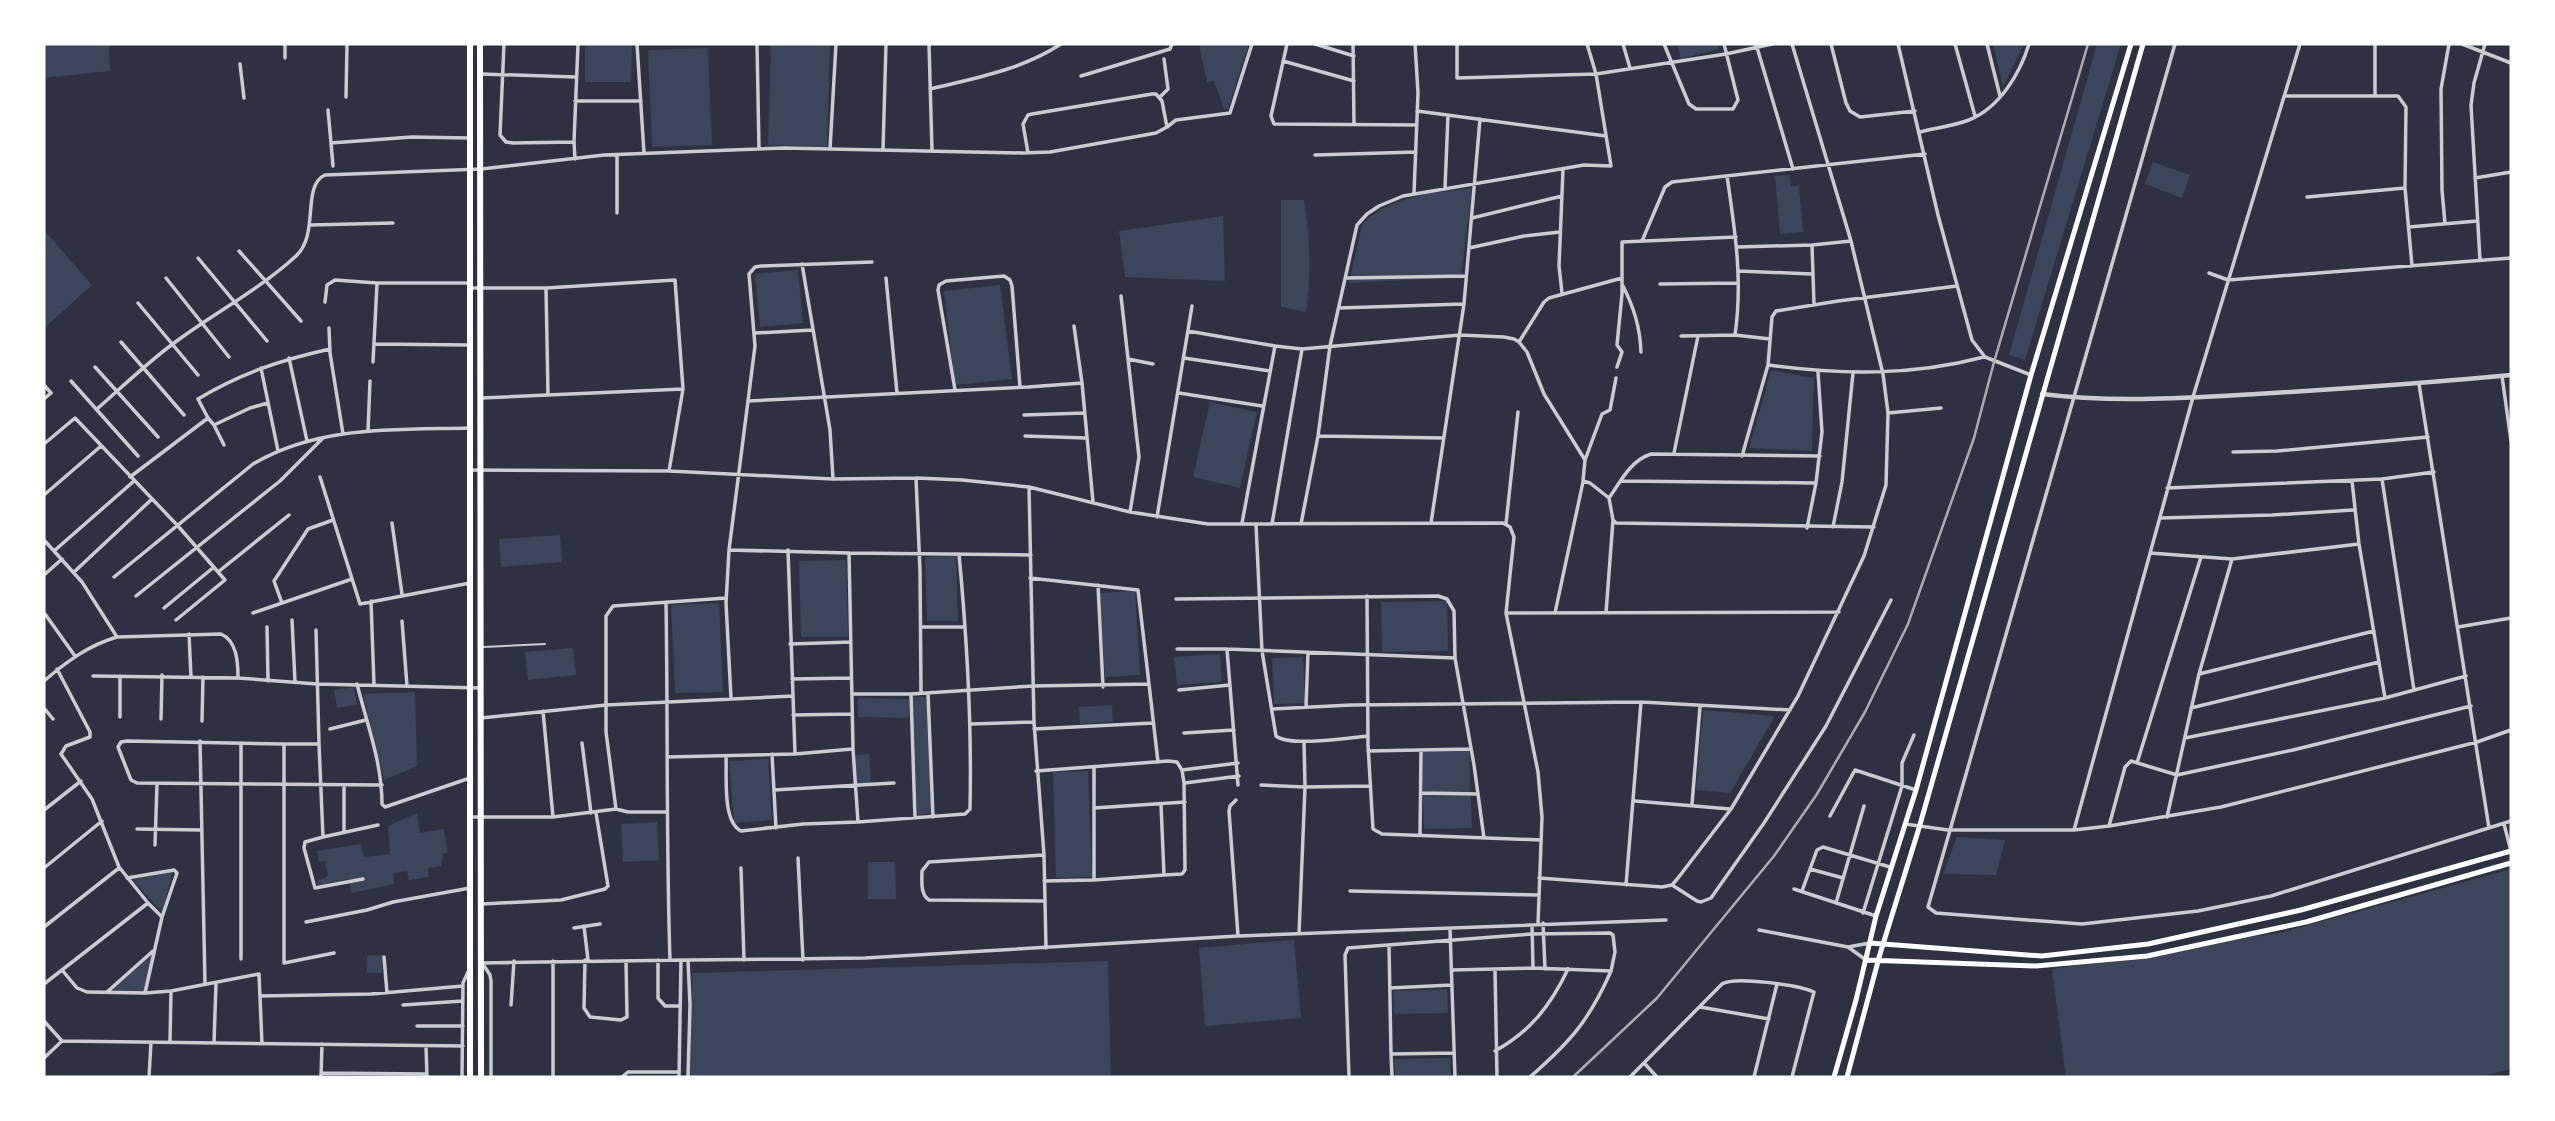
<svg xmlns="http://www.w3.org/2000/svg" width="2555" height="1121" font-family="'Nunito Sans',sans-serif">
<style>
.green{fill:#3c4559}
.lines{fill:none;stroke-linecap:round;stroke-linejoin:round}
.service{stroke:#caccd0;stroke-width:2}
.minor{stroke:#caccd0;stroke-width:3.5}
.tertiary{stroke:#caccd0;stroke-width:4.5}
.secondary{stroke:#fff;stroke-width:5}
.trunk{stroke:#fff;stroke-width:6}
.rail{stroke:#abadb3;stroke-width:2.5}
</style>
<rect width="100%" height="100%" fill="#2d3142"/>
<!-- green -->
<path class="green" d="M44,44H109L110,71L44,78Z
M585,44H632L631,82H585Z
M771,44H830L827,147L768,145Z
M1199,44H1249L1228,109H1224L1214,81L1207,82Z
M1677,44H1717L1718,49L1681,59Z
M1993,44H2024L2003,86Z
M2097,44H2121L2025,360L2009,355Z
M708,48L712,145L652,147L648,50Z
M2153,162L2190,175L2182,198L2145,184Z
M1790,175L1791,186H1799L1803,232L1780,234L1775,176Z
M1472,188L1461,277L1349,283L1362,225C1388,195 1435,193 1472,188Z
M1281,200H1304C1310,240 1312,272 1306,312L1281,307Z
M1223,216L1225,281L1125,277L1119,231Z
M44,230L92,285L44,328Z
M798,270L803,323L760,327L755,274Z
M1000,285L1012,379L955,385L944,291Z
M1771,370L1814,378L1812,451L1749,448Z
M1210,402L1257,412L1240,488L1193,477Z
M560,535L562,562L501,567L499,539Z
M956,556L958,621H927L925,557Z
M846,560L848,637H801L799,561Z
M1135,591L1140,675L1105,677L1100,593Z
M1447,601L1448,651L1382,652L1381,602Z
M719,603L723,692L675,693L671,605Z
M573,648L576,675L528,680L525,652Z
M1220,654L1222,682L1177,685L1174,657Z
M1303,657L1305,703L1274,704L1272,658Z
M354,687L357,705L337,708L334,690Z
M415,692L417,766L384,780L363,694Z
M913,697H927L932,813L917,815Z
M858,698L909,699V718L858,717Z
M1112,705L1113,722L1080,724L1079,707Z
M1703,710L1775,716L1730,793L1696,790Z
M1469,750L1472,828L1424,829L1421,752Z
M869,754L871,783L857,784L855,755Z
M768,759L772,820L734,823L729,761Z
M1088,771L1092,877L1056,878L1053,772Z
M417,813L420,833L444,829L448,853L443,854L441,866L428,868L429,877L409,880L407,871L393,873L394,884L352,893L348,879L319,886L317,881L328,876L325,861L319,862L317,851L361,844L364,857L390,854L388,826Z
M657,822L659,860L623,862L621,824Z
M1957,837L2005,840L1996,875L1943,874Z
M868,862H895L896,899H868Z
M2511,869V1069L2479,1077H2066L2052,969L2283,932Z
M172,871L173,872L162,912L133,880Z
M1294,940L1301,1018L1205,1026L1199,948Z
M155,950L145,993L107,992Z
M382,955V973H367V956Z
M1108,961L1111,1077H690L692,973Z
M1447,989L1448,1013L1394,1014L1393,991Z
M1450,1058L1451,1077H1395L1394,1059Z"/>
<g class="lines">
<!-- service -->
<path class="service" d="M483,647L545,644"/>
<!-- minor -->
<path class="minor" d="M285,44V58
M504,44L500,135L506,142L513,143L574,142L578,44
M637,44L644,153
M757,44L759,149
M929,44L932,151
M1287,44L1271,116L1274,124L1417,125
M1315,44L1354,56
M1353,44L1354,125
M1457,44V78L1596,74L1726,54L1772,44
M1623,44L1630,68
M1664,44L1689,104L1696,109H1733L1738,100L1724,44
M1756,44L1793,169
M1831,44L1846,103L1850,111L1860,117L1915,111
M1898,44L1938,215L1972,340L1985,357L2031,375
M1955,44L1975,116
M1987,44L2000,96
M2175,44L1928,907L1936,913L2082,924L2198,911L2271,896L2511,821
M2375,44V95
M2462,44L2511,63
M1283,61L1354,81
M240,64L244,98
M481,74L576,77
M1081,76L1170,49L1172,44
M930,89C976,78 1021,70 1061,44
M2284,96H2398L2406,107L2405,188L2412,266
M346,97L347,44
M1160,97L1168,89L1164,59
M575,101H641
M328,110L331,143
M1417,111L1606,136
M1920,132C1936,128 1953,126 1969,120C1999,108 2020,74 2029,44
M574,142L575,159
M830,149L836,44
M883,150L886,44
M1028,153L1023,124L1028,115L1032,114L1152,94H1156L1162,101L1167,127L1176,120L1230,113L1252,44
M1315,155L1416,152
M333,166L331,143L412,137L470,138
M1727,176C1735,231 1743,280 1735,335
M2475,178L2511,172
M1445,188L1448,115
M1414,193L1418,93L1415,44
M2307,197L2405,188
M617,213V155
M1472,218L1562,196
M2445,224L2442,190L2441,89L2449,44
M310,225L393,223
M2409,227L2477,221
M1642,241L1665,187L1672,182L1925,154
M1812,245L1814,304
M1738,247L1812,245L1851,241
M1469,248L1524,236L1560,232
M239,251L301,321
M198,258L267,341
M2480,260L2471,105L2474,83L2485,44
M802,264L830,430L833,479
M1738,271L1812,274
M2209,273L2228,280L2511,258
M166,278L229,357
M886,278L897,393
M1346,278L1466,276
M1660,284L1738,283
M1623,286C1634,308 1640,327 1641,352
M470,288H546L675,280L683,389L669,471
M546,288L548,394
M1562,293L1559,266L1563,170
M1121,296L1139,457L1130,512
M325,302L327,285L335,280L377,283H469
M138,303L198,375
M1339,308L1463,304
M1074,326L1082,383L1093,502
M329,328L330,353L343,434
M1188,331L1275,346L1302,349L1460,335L1504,337L1514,339L1519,342L1527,352L1544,394L1585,460L1583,481L1590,483L1609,498L1613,520L1616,523L1874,527
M755,333L813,330
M1681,336L1735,335L1770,339
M121,342L184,415
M1519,342L1544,302L1549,298L1622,278
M375,344L469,345
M289,358L307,441
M1184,358L1270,371
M1128,359L1153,364
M373,362L377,284
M1768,365C1841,375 1912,376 1984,357
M95,367L158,437
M1617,367L1622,352L1617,345L1622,294V242L1736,237
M261,368L278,451
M2502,376L2511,441
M71,381L138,456
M2419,384L2489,828
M44,385L51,393L44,399
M955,390L938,290L939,285L946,281L1004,276L1010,280L1012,286L1020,387
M1179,393L1262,406
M482,398L683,389
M749,401L1028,387L1082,383
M97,409C122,387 147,363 174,343C214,313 259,290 296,256C320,234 301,186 325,175L481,169L604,155L784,148L1022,153L1050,152L1156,133L1167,127
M1888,413L1941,408
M1024,415L1084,413
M208,418L198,399C241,373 281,360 330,349
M214,425L224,445
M368,431L370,381
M1025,436L1086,438
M1319,436L1443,438
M44,444L75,418L178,526L225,580L176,620
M2233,452L2277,451L2428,437
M1674,453L1698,336
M1742,456L1768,365L1772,317L1776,311L1838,301L1957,286
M1585,460L1602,414L1610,410L1616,378
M470,470L669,471L833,479L916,478L962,480L1029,487L1130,512L1208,524L1503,523L1510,527L1514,537L1506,613L1538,772L1542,817L1538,924
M130,477L208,418L214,425L250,408L268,403
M320,477L360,604L470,583
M916,478L920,570L921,692
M2382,479L2414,690
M1621,481L1816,483
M2352,481L2359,544L2385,698
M1029,487L1034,722L1044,855L1046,948
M2167,488L2382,479L2434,472
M44,495L101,446
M1609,498C1621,481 1630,461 1651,454L1820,456
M1157,517L1192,306
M2160,518L2272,515L2353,510
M392,523L402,594
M1242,523L1275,346
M1431,523L1464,304L1480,119
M1272,524L1302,349
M1301,524L1318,436L1330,346L1357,225L1367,214L1379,206L1403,196L1584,165L1611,166L1596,74L1587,44
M1506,524L1518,412
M1256,525L1262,651L1276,736C1290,747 1348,738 1368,736
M1833,527L1842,482L1853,373
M1807,528L1816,483L1822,432L1818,372
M44,540L82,582L117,637
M729,550L849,553L853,749L858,822L965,814L970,809C972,723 967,639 959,554
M788,550L795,754L852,749
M54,551L134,481
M849,553L1031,555
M2150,553L2232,559L2359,544
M74,572L152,499
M218,572L289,515
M44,575L62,559
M114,577L253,464C319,425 396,430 470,428
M1030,578L1138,590L1149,684
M1098,585L1103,687
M136,596L280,481L323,438
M1367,596L1368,745L1373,829L1382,834L1541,840
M1176,599L1438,596L1447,599L1454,611L1455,658L1474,765L1484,838
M371,601L374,685
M666,602C668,722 666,841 670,960
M282,603L274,581L308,529L333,520
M164,608L214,567
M253,613L352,579
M1506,613L1839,612
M1555,613L1583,482
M1606,613L1613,520
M45,614L75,656
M292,620L295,682
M402,621L407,686
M267,627L268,681
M921,627H965
M2458,627L2511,618
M316,630L319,744H284V963L334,953
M189,634L191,677
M790,644L851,642
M1177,649H1227L1455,658
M1227,649L1238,785
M57,669L90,732V737L66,746L61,754L92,799L119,867L148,903
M2199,674L2374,631
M93,676L238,678
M792,679L851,678
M44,681C66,662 89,645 117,637L221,634C237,641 238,662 238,678L317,684L481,688
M357,684C367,724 382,763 382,804L385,807L470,778
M1179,690L1230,685
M928,693L933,817
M852,694H911L1033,686L1149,684L1158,762
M911,694L915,818
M731,698L726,603L729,550L755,346L749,274L755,267L761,266L872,262
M1306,707L1308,652
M44,708L53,719
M2191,708L2379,662
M1272,709L1351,705L1641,702L1790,710
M543,711L553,817
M793,715L852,714
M120,717V676
M481,718L606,705L793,696
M161,719L162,675
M202,721L203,677
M971,724L1034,722
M330,729L366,720
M1034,729L1153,723
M1184,733L1234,730
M2185,738L2385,698L2466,676
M200,741L205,984
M582,743L591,813
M284,744L127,741L121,742L118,747L131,780L137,783L382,785
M319,744L323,837L378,825
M1368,751L1471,749
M772,754L776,828
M726,756C727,776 722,822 741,831L803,824L858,822
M667,757L794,754
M2137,763L2201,557
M1182,770L1238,763
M1036,771L1168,761L1177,762L1182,770L1184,783L1185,870L1182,874L1164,875L1161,804
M1185,783L1239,776
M1261,785L1305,787L1370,786
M774,790L894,783
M1421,793L1478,794
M1236,800L1230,806L1229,811L1238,936
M1635,801L1730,809
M1692,804L1700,707
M1094,808L1185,802
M616,809L606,732V616L613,606L726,598
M44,810L81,781
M1830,816L1855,770L1916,790
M470,817H553L616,809L628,812H666
M2167,817L2199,674L2232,559
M1905,824L1948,830H2074L2109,826L2221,807L2477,742L2511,730
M2504,824L2511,851
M2109,826L2125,767L2131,761L2177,775L2293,750L2471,706
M137,829L201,830
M2074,830L2193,397L2300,44
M344,832V786
M1420,835L1421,751
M323,837L305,842L304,848L315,888L363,879
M155,845L157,784
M1043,855L929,862L922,871C922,881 920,894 929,900L1045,901
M798,858L803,960
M44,868L102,821
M741,868L744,960
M1810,869L1817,850L1823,847L1890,867
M127,878L174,870L177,873L162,917
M1539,878L1662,887L1672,885L1678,878L1731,809L1798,696L1864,556L1886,485L1888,413L1883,374L1851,241L1792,44
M1094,880L1164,875
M1044,881L1094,880V767
M1626,885L1641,702
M1672,885L1697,901L1701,902L1711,898L1764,823L1826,726L1891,600
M1794,889L1876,916
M1350,891L1539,895
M1802,891L1810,869L1843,878
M1836,903L1864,806
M482,904L561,900L605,889L608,886L596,813
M1863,913L1902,786V763L1914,735
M306,922L367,910L393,902L470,888
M1543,923L1545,969
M1532,925L1533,968
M584,926L588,960
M44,927L119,868
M574,928L600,924
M1450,929L1455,1077
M1759,930L1848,947L1870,943
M1299,934L1305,787L1304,741
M1389,945L1391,1054L1454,1053
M1848,947L1866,960
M384,957L387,993
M241,959V743
M585,960L584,1008L590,1017L621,1020L627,1017L626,961
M658,960V998L665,1006H680
M688,960L865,958L1238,936L1666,920
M553,961V1077
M482,963L688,960L690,1005L688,1077
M483,964L490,975L491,981V1077
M62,970L77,988L87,992L145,993L171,991L259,974L262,1044
M1452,970L1533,968L1611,971C1589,1021 1570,1042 1530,1077
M1495,970L1497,1077
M44,984L148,903L162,917L145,993
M1390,988L1452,985
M107,992L153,951
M260,996L371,994L463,986
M403,1005L463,1001
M511,1005L514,961
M1700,1007L1769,1019
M44,1021L62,1041L44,1058
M417,1026H463
M62,1041L463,1046
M170,1042L171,991
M214,1043L216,983
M426,1046L427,1077
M1495,1051C1530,1032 1551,1005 1568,969
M1391,1054L1392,1077
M1645,1064L1657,1077
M321,1073L427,1074
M149,1077L151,1042
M321,1077L322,1044
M462,1077L463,983L468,972
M622,1077L628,1072H679
M679,1077L681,960
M1349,1077L1345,955L1348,948L1532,934L1610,933L1613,935L1615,952L1611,971
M1630,1077L1722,984C1734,976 1799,985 1814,992L1792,1077
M1754,1077L1777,984"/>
<!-- tertiary -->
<path class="tertiary" d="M2042,394C2112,403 2185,398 2256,394C2341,389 2426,383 2511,375"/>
<!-- secondary -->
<path class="secondary" d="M1870,943L2042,956L2148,944L2301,910L2511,851
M1866,960L2036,966L2147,956L2306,922L2511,863
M1834,1077L1856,1000L1876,916L1916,790L2031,375L2131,44
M1847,1077L1880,954L1919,828L2143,44"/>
<!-- trunk -->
<path class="trunk" d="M480,44L481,1077
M470,1077V44"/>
<!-- rail -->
<path class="rail" d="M1573,1077L1657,998L1774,856L1817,794L1865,712L1908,624L1974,438L1994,362L2088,44"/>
</g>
<!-- border -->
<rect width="2555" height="1121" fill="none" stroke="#ffffff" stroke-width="91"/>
</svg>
